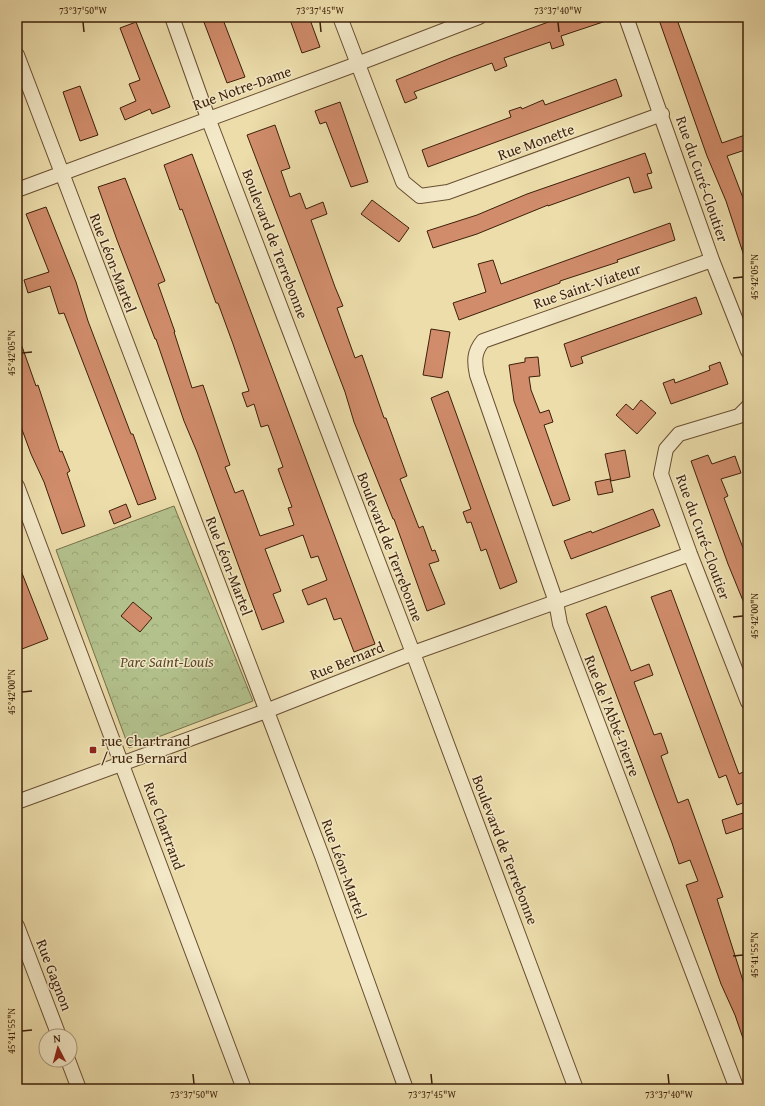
<svg xmlns="http://www.w3.org/2000/svg" width="765" height="1106" font-family="'Gentium Book Plus',serif">
<style>
.park{fill:url(#park-crowns);stroke:#78704b}
.building{fill:#d08c6b;stroke:#3d1f09}
.lines{fill:none;stroke-linecap:round;stroke-linejoin:round}
.street-casing{stroke:#694e32;stroke-width:16}
.street{stroke:#f3e9c8;stroke-width:14}
.ticks{fill:none;stroke:#3d1f09;stroke-width:1.5}
.poi-dot{fill:#8f2418;stroke:#f3e9c8;stroke-width:1.5}
.labels{text-anchor:middle;stroke-width:3;stroke-linejoin:round;paint-order:stroke}
.street-label{font-size:15px;fill:#3d1f09;stroke:#f3e9c8}
.park-label{font-size:15px;font-style:italic;fill:#5a482a;stroke:#f3e9c8}
.poi-label{font-size:15px;fill:#3d1f09;stroke:#f3e9c8;text-anchor:start}
.neatline{fill:none;stroke:#3d1f09;stroke-width:1.5}
.ticks-label{font-size:10px;text-anchor:middle;fill:#3d1f09}
</style>
<defs>
<pattern id="park-crowns" width="20" height="18" patternUnits="userSpaceOnUse"><rect width="20" height="18" fill="#b3c28d"/><path d="M2 6a3 3 0 1 1 6 0M12 15a3 3 0 1 1 6 0" fill="none" stroke="#9ba678"/></pattern>
</defs>
<rect width="100%" height="100%" fill="#ecddab"/>
<filter id="stains"><feTurbulence type="fractalNoise" baseFrequency=".005" numOctaves="4"/><feColorMatrix values="0 0 0 0 .2 0 0 0 0 .09 0 0 0 0 .02 0 0 0 .5 -.17"/></filter>
<radialGradient id="worn" r=".72"><stop offset=".6" stop-color="#630" stop-opacity="0"/><stop offset="1" stop-color="#630" stop-opacity=".3"/></radialGradient>
<!-- park -->
<path class="park" d="M174,506L253,701L129,748L56,550Z"/>
<!-- building -->
<path class="building" d="M202,17H222L245,77L227,83Z
M289,17H309L320,47L302,53Z
M562,17H612V19L561,36L564,45L552,49L550,42L504,58L507,66L495,71L492,63L414,92L417,98L405,103L396,80L453,57Z
M658,17H676L722,143L748,134V149L727,156L748,211V262H746L726,201L707,156Z
M136,22L170,107L152,114L150,109L125,120L120,108L136,101L129,84L140,80L120,28Z
M616,79L622,96L428,167L422,150L511,117L509,111L521,107L522,109L543,100L545,105Z
M80,86L98,135L80,141L63,92Z
M340,102L368,182L351,187L326,122L320,124L315,111Z
M275,125L290,168L281,171L290,197L300,193L306,209L323,202L327,214L311,220L335,287L343,306L337,308L355,358L362,355L384,418H386L407,476L400,479L419,528L423,526L432,551L435,550L439,561L429,564L445,604L427,611L394,519H393L354,422L345,392L247,135Z
M645,153L652,173L647,174L652,188L634,193L629,177L548,206V205L477,234L433,248L427,231L477,215L527,194Z
M192,154L375,644L354,652L341,618L334,620L326,598L308,605L302,590L327,580L318,556L311,558L303,535L265,549L281,591L273,594L284,622L262,630L197,452L184,421L156,339H155L117,240L98,187L125,178L165,281L158,284L175,332H174L192,388L203,385L230,465L225,467L235,493L243,490L260,536L294,525L288,508L292,507L278,469L283,467L268,425L261,427L254,404L247,407L242,393L249,391L233,344L218,303H216L182,209L180,210L164,165Z
M372,200L409,228L399,242L361,214Z
M46,207L76,282L88,321L131,434H133L156,499L138,505L64,313L59,314L50,286L28,293L24,280L49,272L26,214Z
M670,223L675,240L617,260L618,262L560,281V283L459,320L453,303L486,292L478,264L493,260L501,284Z
M696,297L702,314L581,357L583,363L571,367L564,344Z
M431,329L450,332L442,378L423,375Z
M17,338H19L36,386L38,385L60,452L62,451L70,471L67,473L85,526L62,534L44,482L31,454L17,416Z
M538,357L540,376L529,377L531,390L540,413L549,410L553,422L544,425L570,500L553,506L514,401L509,365L525,362V358Z
M720,362L728,384L671,404L663,383L674,379L675,383L710,370L709,366Z
M448,391L517,582L500,589L486,549L481,551L471,522L467,523L463,512L471,509L431,398Z
M641,400L656,413L637,434L616,415L626,404L633,410Z
M625,450L630,477L611,481L605,454Z
M708,455L712,464L735,456L741,473L721,479L728,496L724,498L748,561V613L728,564L691,461Z
M610,479L613,492L598,495L595,482Z
M126,504L131,517L114,524L109,511Z
M653,509L660,526L571,559L564,541L591,531L592,533Z
M18,563L48,639L22,649L17,636V564Z
M671,590L739,774L745,771L748,778V801L737,805L726,775L719,778L651,597Z
M133,602L152,618L140,632L121,616Z
M606,606L631,671L649,664L653,675L634,682L654,735L661,733L668,753L661,756L678,803L688,799L723,897L717,899L745,987L748,986V1046L746,1047L735,1015L721,984L686,885L698,881L690,860L679,864L672,843L586,614Z
M743,813L747,827L726,834L722,820Z"/>
<g class="lines">
<!-- street casing -->
<g class="street-casing">
<path id="street" d="M172,17L208,118L413,653L576,1089
M340,17L403,182L420,196L448,192L662,114
M626,17L712,260L748,351
M17,55L322,856L406,1089
M17,190L357,64L479,17
M712,260L483,341C474,352 474,361 477,375L556,602L560,624L737,1089
M748,407L739,416L679,434L666,449L661,474L690,554L748,702
M17,486L244,1089
M17,802L266,711L413,653L690,554
M17,926L59,1036
M68,1060L79,1089"/>
</g>
<!-- street -->
<use href="#street" class="street"/>
</g>
<!-- ticks -->
<path class="ticks" d="M83,22L84,32M320,22L321,32M558,22L559,32M733,278L743,277M22,353L32,352M733,617L743,616M22,692L32,691M733,956L743,955M22,1031L32,1030M193,1074L194,1084M431,1074L432,1084M668,1074L669,1084"/>
<!-- markers -->
<rect class="poi-dot" x="89" y="746" width="8" height="8" rx="2"/>
<g class="labels">
<!-- street labels -->
<g class="street-label">
<text transform="translate(242 88) rotate(-20)" y="5">Rue Notre-Dame</text>
<text transform="translate(536 142) rotate(-20)" y="5">Rue Monette</text>
<text transform="translate(702 179) rotate(71)" y="5">Rue du Curé-Cloutier</text>
<text transform="translate(275 244) rotate(69)" y="5">Boulevard de Terrebonne</text>
<text transform="translate(113 263) rotate(69)" y="5">Rue Léon-Martel</text>
<text transform="translate(587 286) rotate(-19)" y="5">Rue Saint-Viateur</text>
<text transform="translate(703 537) rotate(70)" y="5">Rue du Curé-Cloutier</text>
<text transform="translate(390 547) rotate(69)" y="5">Boulevard de Terrebonne</text>
<text transform="translate(229 566) rotate(69)" y="5">Rue Léon-Martel</text>
<text transform="translate(347 661) rotate(-22)" y="5">Rue Bernard</text>
<text transform="translate(612 716) rotate(69)" y="5">Rue de l'Abbé-Pierre</text>
<text transform="translate(164 826) rotate(70)" y="5">Rue Chartrand</text>
<text transform="translate(505 850) rotate(69)" y="5">Boulevard de Terrebonne</text>
<text transform="translate(344 869) rotate(70)" y="5">Rue Léon-Martel</text>
<text transform="translate(54 975) rotate(69)" y="5">Rue Gagnon</text>
</g>
<!-- park labels -->
<g class="park-label">
<text x="167" y="667">Parc Saint-Louis</text>
</g>
<!-- poi labels -->
<g class="poi-label">
<text x="101" y="746">rue Chartrand<tspan x="101" dy="17">/ rue Bernard</tspan></text>
</g>
</g>
<!-- margin -->
<rect width="765" height="1106" fill="none" stroke="#ecddab" stroke-width="44"/>
<!-- north arrow -->
<g transform="translate(58 1048) rotate(354)"><circle r="19" fill="#f3e9c8" stroke="#aa987c"/>
<path d="M0-3L7 15L0 10L-7 15Z" fill="#8f2418"/>
<text y="-6" font-size="11" font-weight="bold" text-anchor="middle" fill="#3d1f09">N</text>
</g>
<rect x="22" y="22" width="721" height="1062" class="neatline"/>
<g class="ticks-label">
<text x="83" y="14">73°37'50"W</text>
<text x="320" y="14">73°37'45"W</text>
<text x="558" y="14">73°37'40"W</text>
<text transform="translate(754 277) rotate(-90)" y="4">45°42'05"N</text>
<text transform="translate(11 353) rotate(-90)" y="4">45°42'05"N</text>
<text transform="translate(754 616) rotate(-90)" y="4">45°42'00"N</text>
<text transform="translate(11 692) rotate(-90)" y="4">45°42'00"N</text>
<text transform="translate(754 955) rotate(-90)" y="4">45°41'55"N</text>
<text transform="translate(11 1031) rotate(-90)" y="4">45°41'55"N</text>
<text x="194" y="1098">73°37'50"W</text>
<text x="432" y="1098">73°37'45"W</text>
<text x="669" y="1098">73°37'40"W</text>
</g>
<rect width="100%" height="100%" filter="url(#stains)"/>
<rect width="100%" height="100%" fill="url(#worn)"/>
</svg>
